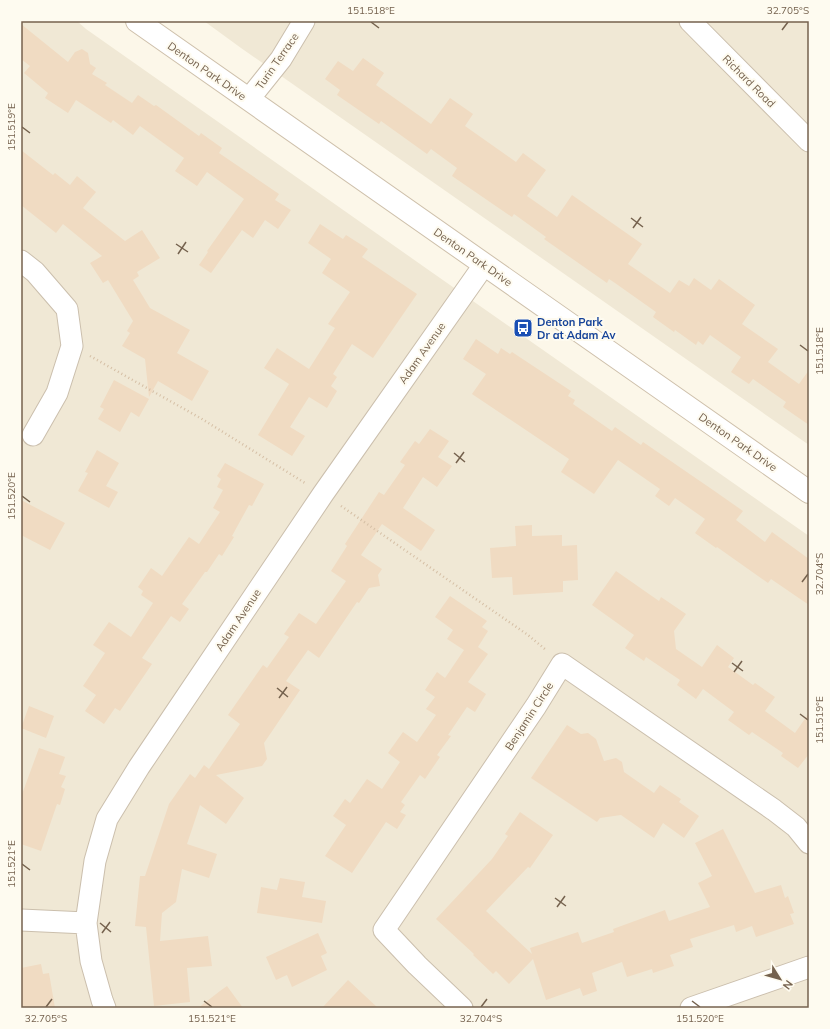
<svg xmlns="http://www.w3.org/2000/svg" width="830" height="1029" font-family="Mulish,sans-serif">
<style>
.residential{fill:#f0e8d5}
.building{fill:#f0dbc2}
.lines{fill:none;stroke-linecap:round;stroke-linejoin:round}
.street-casing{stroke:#cbbfad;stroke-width:23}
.secondary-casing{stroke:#cec0ab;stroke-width:24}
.path{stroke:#d5bfa5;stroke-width:2.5;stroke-dasharray:1 3;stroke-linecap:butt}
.street{stroke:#fff;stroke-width:21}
.secondary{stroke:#fff;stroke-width:22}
.ticks{fill:none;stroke:#75624e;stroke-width:1.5}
.labels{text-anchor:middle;stroke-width:4;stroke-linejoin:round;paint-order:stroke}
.street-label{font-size:11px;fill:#75624e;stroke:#fefbf0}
.transit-label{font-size:11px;font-weight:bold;fill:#164399;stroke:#fefbf0;text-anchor:start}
.neatline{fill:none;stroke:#75624e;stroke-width:1.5}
.ticks-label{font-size:10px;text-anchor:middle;fill:#75624e}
</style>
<rect width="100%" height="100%" fill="#fcf7e9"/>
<!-- residential -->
<path class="residential" d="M21,21H77L86,29L430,271L809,536V1008H21Z
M204,21H809V445L241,48Z"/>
<!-- building -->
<path class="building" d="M21,24L68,62L75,52L82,49L88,53L90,64L96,68L92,74L107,83L105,85L132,103L138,95L154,106L156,105L199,136L201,133L222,148L219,153L279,194L275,200L291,210L278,229L265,220L253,238L242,230L211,273L199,265L208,252L207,251L244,199L207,172L197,186L175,171L184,158L140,126L133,135L113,120L111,123L76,100L68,113L45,98L48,93L24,73L30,66L21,59Z
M363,58L384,73L376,85L431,124L450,98L473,114L465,126L516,162L523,153L546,170L527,196L557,217L572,195L642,244L628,264L670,293L679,280L689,286L694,278L711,290L719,279L755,305L742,324L778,349L768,362L799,384L809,370V425L783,407L786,402L753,379L749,384L731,372L741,357L710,335L703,345L698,341L696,345L675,330L674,332L653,317L656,312L615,283L609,279L607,283L544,239L546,237L514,214L512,217L452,176L457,168L431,149L427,154L381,121L379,124L337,95L340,90L325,79L338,61L353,71Z
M21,150L53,175L55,173L70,185L77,176L96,192L83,208L125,241L142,230L160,258L137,272L139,276L133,280L150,308L190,330L177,353L209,371L192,401L158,381L149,397L145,359L122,346L130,333L127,331L133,321L108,280L103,283L90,263L102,256L63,224L56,233L21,205Z
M320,224L343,239L346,235L368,249L362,257L417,294L373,358L352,344L333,374L337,377L331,386L337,391L327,408L309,397L290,427L305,436L292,456L258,435L289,384L264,368L277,348L309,369L335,328L328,324L350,292L322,273L331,259L308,243Z
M476,339L498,354L501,348L510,354L512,352L571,391L568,396L575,400L573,404L612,431L615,427L641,445L643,442L713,490L743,511L736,520L765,542L772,532L809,559V605L771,579L768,583L717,547L716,548L695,533L705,519L675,498L669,506L655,496L660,489L618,460L594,494L561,472L569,459L472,394L486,374L463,359Z
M114,380L149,399L139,417L131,412L120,432L98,419L104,409L100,407Z
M430,429L449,441L438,457L452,466L437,487L423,477L403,508L435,530L421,551L382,524L361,555L382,569L378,575L380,586L369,588L359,603L357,602L319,658L308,650L286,681L300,690L264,743L267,759L262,766L216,775L244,798L226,824L200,805L187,844L217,854L209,878L182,869L176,902L162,913L160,941L208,936L212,966L187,968L190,1002L154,1006L146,927L135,926L140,876H145L169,804L190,774L195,778L204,765L209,769L240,724L228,715L263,665L267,668L289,637L284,634L299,613L316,624L346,581L331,571L347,546L345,544L379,492L384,495L405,465L400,462L415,441L419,444Z
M97,450L119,463L106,486L118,492L109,508L78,491L88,473L85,472Z
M225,463L264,484L252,506L249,505L232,536L234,537L222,556L219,554L207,572H205L182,604L189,609L180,622L171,616L142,658L152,664L120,711L115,708L104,724L85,711L96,695L83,686L105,653L93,645L109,622L131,637L153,603L141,595L143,591L138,587L151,568L162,576L189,537L199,544L220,512L213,508L223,490L217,487L221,479L217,476Z
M21,500L65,523L50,550L21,535Z
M532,525V536L562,535V546L577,545L578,580L563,581V592L513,595L512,577L492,578L490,548L516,546L515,526Z
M616,571L659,601L661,597L686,614L674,631L676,649L702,667L717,645L734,658L728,667L753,685L755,683L775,697L765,711L795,733L809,713V754L798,768L781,756L783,753L752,732L749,735L728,720L734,712L703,689L696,699L677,685L680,680L646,657L644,661L625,648L634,635L592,605Z
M450,596L487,621L482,627L488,631L478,647L488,654L468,682L486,694L475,712L467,707L448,735L451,736L437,755L440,757L425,779L420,775L401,802L405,805L400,812L406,815L397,829L386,822L352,873L325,856L346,825L333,816L345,799L350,803L367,779L382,789L400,762L388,753L403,732L417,742L436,715L426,709L435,697L425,690L437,672L445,678L464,650L447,639L453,630L435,617Z
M29,706L54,716L46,738L21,728Z
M567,725L581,734L588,733L596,739L604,761L616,758L622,762L624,772L654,793L660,785L681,799L679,802L699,816L684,838L663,823L654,838L621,815L600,818L597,822L531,778Z
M39,748L65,757L59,774L66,776L61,787L65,789L60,805L57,804L41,851L21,844V797Z
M520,812L553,835L530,868L528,867L486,911L532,954L530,948L578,932L582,943L614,932L613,929L665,910L669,921L710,907L698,883L712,876L695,843L723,829L755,893L781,885L785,898L788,896L794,913L790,914L794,924L756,937L752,926L736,932L734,925L690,939L693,947L670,955L674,966L653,973L652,969L627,977L622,962L592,973L597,991L583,996L580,988L546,1000L533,959L509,984L496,971L493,974L473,955L474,954L436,919L492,859L508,836L505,834Z
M280,878L305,882L302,897L326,901L322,923L257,913L261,887L277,890Z
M318,933L327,953L321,956L327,970L292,987L287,975L276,980L266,957Z
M41,964L43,974L49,973L55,1008H21V968Z
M348,980L378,1008H322Z
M227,986L243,1008H198L220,991Z"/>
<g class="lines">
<!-- street casing -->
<g class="street-casing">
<path id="street" d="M690,21L809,141
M249,99L281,59L304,21
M21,261L35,272L67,309L72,346L57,393L33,435
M21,920L86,923
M105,1008L102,1000L91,961L86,923L95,861L107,819L139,767L323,494L484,265
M462,1008L417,965L384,930L536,706L562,664L774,810L796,827L809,843
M691,1008L809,967"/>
</g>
<!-- secondary casing -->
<g class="secondary-casing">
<path id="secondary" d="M137,21L809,492"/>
</g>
<!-- path -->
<path class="path" d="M90,356L202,419L305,483
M341,506L528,635L546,650"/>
<!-- street -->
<use href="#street" class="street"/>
<!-- secondary -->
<use href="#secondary" class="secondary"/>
</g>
<!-- ticks -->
<path class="ticks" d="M371,22L379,28M782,30L788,22M22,127L30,133M631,218L643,227M633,228L641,217M176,244L188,252M178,254L186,242M800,345L808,351M454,453L465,462M456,463L464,452M22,496L30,502M802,582L808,574M732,663L743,671M734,672L742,661M277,688L288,697M279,698L287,687M800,714L808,720M22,864L30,870M555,898L566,906M557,907L565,896M100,923L111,932M102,933L110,922M204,1001L212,1007M692,1001L700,1007M46,1007L52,999M481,1007L487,999"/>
<!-- icons -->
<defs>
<g id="bus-square" transform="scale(1)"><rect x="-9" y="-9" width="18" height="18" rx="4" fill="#1a4fb4" stroke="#fefbf0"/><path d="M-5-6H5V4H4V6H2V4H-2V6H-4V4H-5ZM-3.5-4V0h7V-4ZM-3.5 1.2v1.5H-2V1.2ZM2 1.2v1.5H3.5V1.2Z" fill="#fff"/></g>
</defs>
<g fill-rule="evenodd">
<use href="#bus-square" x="523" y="328"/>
</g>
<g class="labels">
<!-- street labels -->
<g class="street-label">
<text transform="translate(277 61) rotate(-55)" y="4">Turin Terrace</text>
<text transform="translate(207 71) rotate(35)" y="4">Denton Park Drive</text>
<text transform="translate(749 81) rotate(45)" y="4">Richard Road</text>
<text transform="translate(473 257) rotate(35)" y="4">Denton Park Drive</text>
<text transform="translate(422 353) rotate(-55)" y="4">Adam Avenue</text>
<text transform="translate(738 442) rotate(35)" y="4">Denton Park Drive</text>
<text transform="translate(238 620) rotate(-56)" y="4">Adam Avenue</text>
<text transform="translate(529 716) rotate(-57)" y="4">Benjamin Circle</text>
</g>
<!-- transit labels -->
<g class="transit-label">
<text x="537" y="326">Denton Park<tspan x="537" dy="13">Dr at Adam Av</tspan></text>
</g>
</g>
<!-- border -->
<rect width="830" height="1029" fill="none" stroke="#fefbf0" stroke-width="44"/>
<!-- north arrow -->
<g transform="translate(780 979) rotate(127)" stroke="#fefbf0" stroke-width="3" paint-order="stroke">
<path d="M0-3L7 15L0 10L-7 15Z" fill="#75624e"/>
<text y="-6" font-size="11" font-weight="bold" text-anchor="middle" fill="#75624e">N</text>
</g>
<rect x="22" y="22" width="786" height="985" class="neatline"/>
<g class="ticks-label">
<text x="371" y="14">151.518°E</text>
<text x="788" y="14">32.705°S</text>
<text transform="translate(11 127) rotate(-90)" y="4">151.519°E</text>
<text transform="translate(819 351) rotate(-90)" y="4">151.518°E</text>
<text transform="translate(11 496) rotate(-90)" y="4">151.520°E</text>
<text transform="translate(819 574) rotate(-90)" y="4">32.704°S</text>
<text transform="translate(819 720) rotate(-90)" y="4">151.519°E</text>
<text transform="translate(11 864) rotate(-90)" y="4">151.521°E</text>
<text x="46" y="1022">32.705°S</text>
<text x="212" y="1022">151.521°E</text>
<text x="481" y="1022">32.704°S</text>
<text x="700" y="1022">151.520°E</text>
</g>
</svg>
